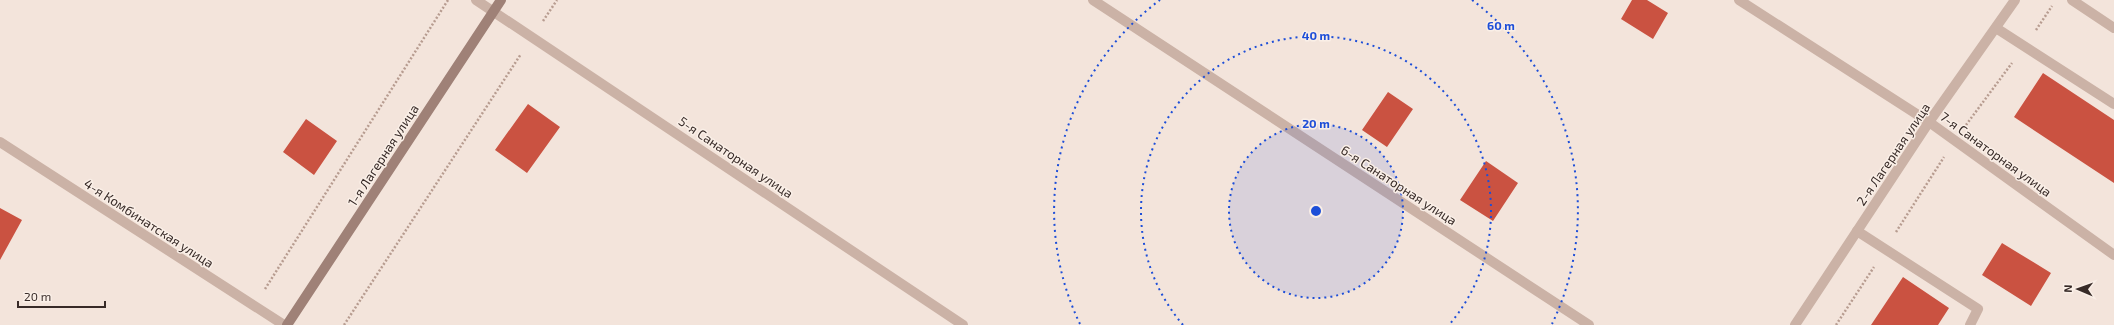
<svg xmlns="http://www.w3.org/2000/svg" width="2114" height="325" font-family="'Exo 2',sans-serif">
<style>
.building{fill:#ca5241}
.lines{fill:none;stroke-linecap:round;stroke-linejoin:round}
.path{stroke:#b79c90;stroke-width:2.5;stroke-dasharray:2 2;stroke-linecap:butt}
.service{stroke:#cbb2a6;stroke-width:10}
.minor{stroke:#cbb2a6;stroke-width:10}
.tertiary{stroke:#cbb2a6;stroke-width:10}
.secondary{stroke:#9f8177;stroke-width:10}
.ring{fill:none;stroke:#1d4ed8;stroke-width:2;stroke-dasharray:2 4}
.labels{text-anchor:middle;stroke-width:3;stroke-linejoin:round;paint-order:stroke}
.street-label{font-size:13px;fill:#372a27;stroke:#faefe7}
.centre{fill:#1d4ed8;stroke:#faefe7;stroke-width:2}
.ring-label{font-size:12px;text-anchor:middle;font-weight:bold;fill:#1d4ed8;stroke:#faefe7;stroke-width:3;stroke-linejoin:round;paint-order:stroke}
</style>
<rect width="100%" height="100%" fill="#f3e4db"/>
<!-- building -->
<path class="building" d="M1632,0H1647L1668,13L1653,39L1621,19Z
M2043,73L2114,120V183L2014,117Z
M1388,92L1413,109L1387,147L1362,130Z
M528,104L560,127L527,173L495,150Z
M306,119L337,141L314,175L283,152Z
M1486,161L1518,183L1493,221L1460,200Z
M0,208L22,220L0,260Z
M2002,243L2051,273L2031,306L1982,275Z
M1903,277L1949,308L1938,325H1871Z"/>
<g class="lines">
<!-- path -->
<path class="path" d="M543,21L557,0
M2036,30L2052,6
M1966,125L2012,63
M1896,232L1944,157
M265,289L448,0
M344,325L521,54
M1836,325L1874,267"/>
<!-- service -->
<path class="service" d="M2072,0L2114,28
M1996,28L2114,104
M1857,231L1978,309L1970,325"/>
<!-- minor -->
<path class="minor" d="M476,0L963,325
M1093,0L1589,325
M1739,0L1929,122L2114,255
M0,142L284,325"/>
<!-- tertiary -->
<path class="tertiary" d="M1795,325L1929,122L2015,0"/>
<!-- secondary -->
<path class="secondary" d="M287,325L501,0"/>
</g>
<!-- distance rings -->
<circle cx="1316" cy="211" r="87" fill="#1d4ed8" fill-opacity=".12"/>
<g class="ring">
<circle cx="1316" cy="211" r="87"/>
<path d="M1183 325A175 175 0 1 1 1449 325"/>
<path d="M1080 324A262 262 0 0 1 1160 0M1472 0A262 262 0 0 1 1552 324"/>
</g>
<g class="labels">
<!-- street labels -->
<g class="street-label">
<text transform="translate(1893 154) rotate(-56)" y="5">2-я Лагерная улица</text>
<text transform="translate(1996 154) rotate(36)" y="5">7-я Санаторная улица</text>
<text transform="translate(383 155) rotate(-57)" y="5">1-я Лагерная улица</text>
<text transform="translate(736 157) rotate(34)" y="5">5-я Санаторная улица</text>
<text transform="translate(1399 185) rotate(33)" y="5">6-я Санаторная улица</text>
<text transform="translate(149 223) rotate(33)" y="5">4-я Комбинатская улица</text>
</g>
</g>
<circle cx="1316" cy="211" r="6" class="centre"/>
<g class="ring-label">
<text x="1501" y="30">60 m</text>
<text x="1316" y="40">40 m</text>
<text x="1316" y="128">20 m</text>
</g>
<!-- north arrow -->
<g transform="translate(2078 289) rotate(272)" stroke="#faefe7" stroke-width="3" paint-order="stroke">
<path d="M0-3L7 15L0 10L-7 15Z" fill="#372a27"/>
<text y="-6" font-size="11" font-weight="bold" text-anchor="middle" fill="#372a27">N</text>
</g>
<!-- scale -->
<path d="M18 301v6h87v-6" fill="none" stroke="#372a27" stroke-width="2"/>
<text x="24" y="301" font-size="12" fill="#372a27" stroke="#faefe7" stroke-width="3" paint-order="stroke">20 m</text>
</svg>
